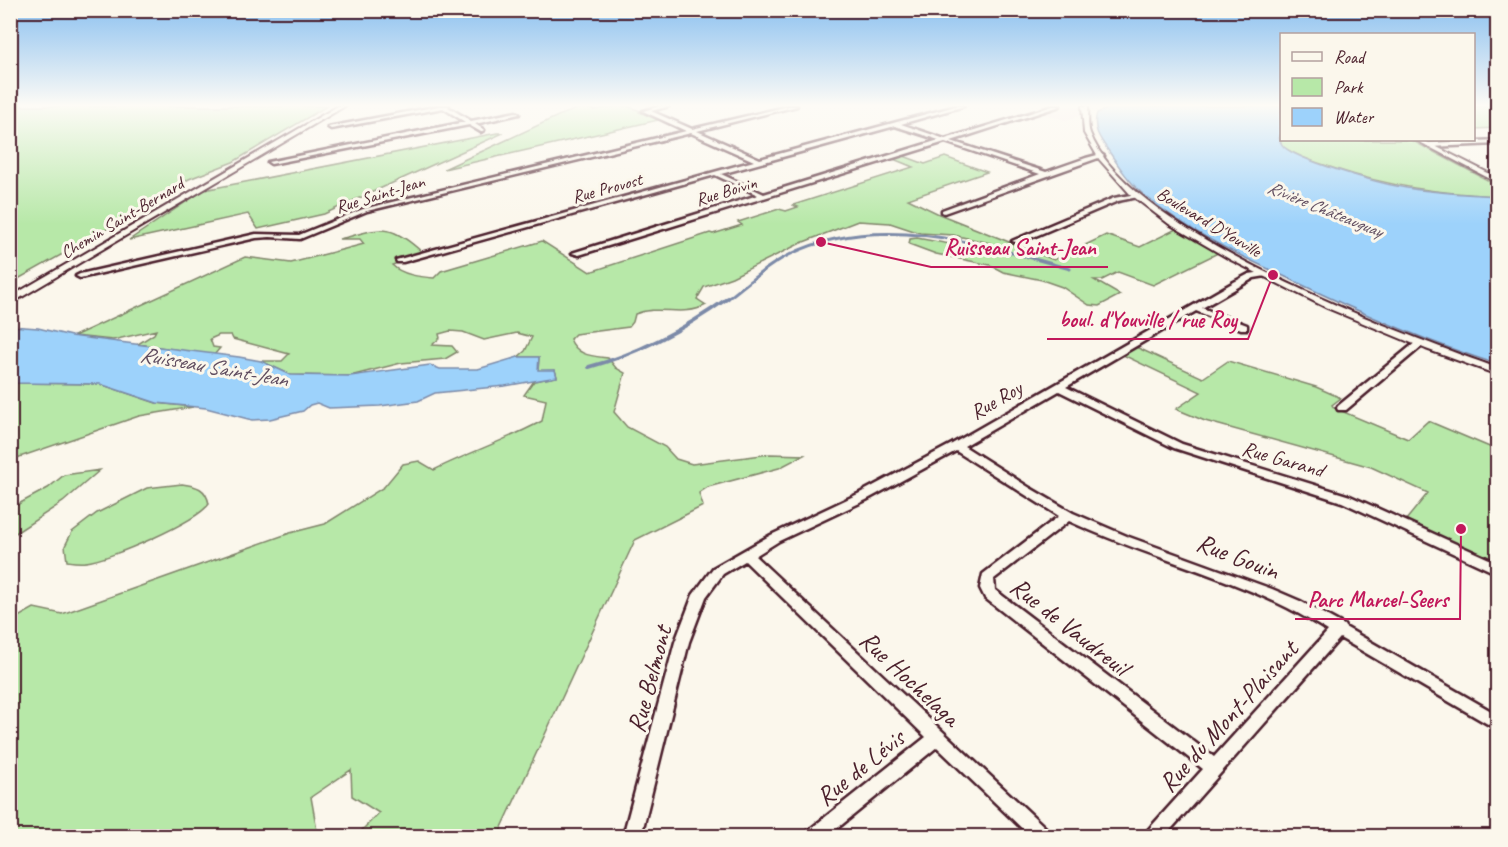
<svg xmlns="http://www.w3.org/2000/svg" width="1508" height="847" font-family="Caveat,sans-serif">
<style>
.built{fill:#f8e6e8}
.green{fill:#b7e8a8;stroke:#80846a;stroke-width:1.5}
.water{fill:#9dd2fb;stroke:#7c8aa8;stroke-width:1.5}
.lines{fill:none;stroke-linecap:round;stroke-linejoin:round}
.stream-far1{stroke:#7c8aa8;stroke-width:3}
.stream{stroke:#7c8aa8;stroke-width:4}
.minor-casing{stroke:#4a1f2b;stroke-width:5}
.tertiary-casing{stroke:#4a1f2b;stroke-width:4}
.minor{fill:#fbf7ec;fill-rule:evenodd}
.tertiary{fill:#fbf7ec;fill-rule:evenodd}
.labels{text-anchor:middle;stroke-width:6;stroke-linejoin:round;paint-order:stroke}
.far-street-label{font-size:18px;fill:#4a1f2b;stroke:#fbf7ec}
.far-water-label{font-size:18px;font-style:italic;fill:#5f4c5f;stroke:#fbf7ec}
.street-label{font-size:21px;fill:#4a1f2b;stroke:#fbf7ec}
.water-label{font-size:22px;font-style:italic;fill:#5f4c5f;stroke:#fbf7ec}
.near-street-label{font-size:26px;fill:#4a1f2b;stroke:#fbf7ec}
.leader{fill:none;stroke:#c2185b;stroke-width:2}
.callout-dot{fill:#c2185b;stroke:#fbf7ec;stroke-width:2}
.callout-label{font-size:22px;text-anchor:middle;font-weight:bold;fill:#c2185b;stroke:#fbf7ec;stroke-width:6;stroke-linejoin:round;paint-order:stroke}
</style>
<rect width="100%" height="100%" fill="#fbf7ec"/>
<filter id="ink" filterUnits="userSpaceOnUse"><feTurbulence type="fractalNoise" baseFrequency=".0167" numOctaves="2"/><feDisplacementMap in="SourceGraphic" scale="12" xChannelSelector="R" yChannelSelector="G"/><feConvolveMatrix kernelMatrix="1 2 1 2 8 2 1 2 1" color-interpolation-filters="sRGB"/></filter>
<g filter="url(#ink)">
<!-- built -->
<path class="built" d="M1063,106H1079L1080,116L1065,120L1040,113Z"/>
<!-- green -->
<path class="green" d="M11,106H327L233,162L189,179L159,200L11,283Z
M617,106H627L641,111L639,112L658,120L444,169L558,116L582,107L594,110Z
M1474,106H1488L1497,109V128L1474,129Z
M497,133H503L324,214L258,229L248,214L129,240L204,190Z
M1281,134L1282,140H1411L1497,185V196C1438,193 1390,187 1333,168C1316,162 1298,157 1282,146L1279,135Z
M901,155L925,164L945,157L987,172L908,199L939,214L1054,260L1106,235L1140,247L1176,229L1218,253L1153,285L1118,272L1102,280H1094L1120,295L1099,306L1089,305L1062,287L1042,280L1003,272L990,265L936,254L909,244L910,239L917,238L988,251L990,243L953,235L920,233L890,223L858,221L801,243L732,277L704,287L697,299L706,305C683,318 659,304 635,314L633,322L629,327L575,334L570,339C577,356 592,356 608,358L616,368L625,373L614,412L627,427L665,447L676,459L692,464L770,454L804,455L779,468L708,487L699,493L703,506L635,540L498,836H340L359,833L379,813L352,796L351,770L311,797L318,836H11V621L34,608L62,614L290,533L325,524L384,487L403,464L419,461L434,470C470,452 507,440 542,421L546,400L524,395L534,381L557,377L555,370L538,371L539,357H518L525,351L532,337L517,333L484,340L463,332L450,331L439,334L440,338L432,345L452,346L457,352L445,359L401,363L350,376L291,375L261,361H282L289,354L233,339L231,335H219L210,339L213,347L220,348L214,355L138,344L154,334L156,330L113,340L74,336L245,257L291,263L364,244L360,239H339C381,229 388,221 422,252L396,259L398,263L392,265C402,275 420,277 434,278L441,271L542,241L590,272L710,233L713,234L742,225L738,222L779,209L786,211L798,207L793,205L913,167L891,158Z
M1136,347L1203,378L1228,361L1316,387L1341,398L1332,405L1334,408L1408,439L1428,421L1492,448L1497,442V563L1406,520L1428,493L1371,467L1205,421L1176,409L1201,392L1123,355Z
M10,383L100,384L156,403L193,407L139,416L11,460Z
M100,470L63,502L11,536V508L48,488L64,475Z
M182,484C197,486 206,488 209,504C196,522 109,560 86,562C80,563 73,562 67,561L65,546L72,532L97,513L147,488Z"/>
<!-- water -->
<path class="water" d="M1114,106H1281V134L1279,135C1279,140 1281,144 1284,147C1299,161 1379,183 1401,187C1433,193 1465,194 1497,196V364C1426,342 1358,312 1290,279C1240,256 1187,231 1144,195C1130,183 1120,168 1110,153C1100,139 1092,129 1097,113Z
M11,326L38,328L71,336L239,357L261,361L291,375L350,376L430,365L440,369H478L518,357H539L538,370H555L557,377L505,386L435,393L418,401L380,406L329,408L317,403L310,405L303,411L270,419L252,420L206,408L157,403L100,384L11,383Z"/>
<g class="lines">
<!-- stream-far1 -->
<path class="stream-far1" d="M726,300C746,285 766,266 789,255C876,211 983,244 1070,269"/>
<!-- stream -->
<path class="stream" d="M589,367C640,353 685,329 728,298"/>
<!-- minor casing -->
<g class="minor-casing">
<path id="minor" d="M439,106H449L448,107L471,121L516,112L519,114L475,124L483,129L484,130L481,132L469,125L271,164L268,162L465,122L443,108L331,129L328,127Z
M660,106H669L651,111L692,129L789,106H797L697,131L760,159L956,106H964L901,124L945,139L1053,106H1060L951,141L1046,172L1086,158L1101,154L1104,156L944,213L942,212V210L1040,174L945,142L579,255L572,253L758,195L715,175L403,262H397L396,260L754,161L691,133L367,211L300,239L270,237L256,238L80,278L76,276L80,274L256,234L299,235L363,209L686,131L643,111ZM895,126L939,140L764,194L721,174Z
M1498,140V144L1429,147L1426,145L1429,143Z
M1136,194L1139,196L1138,197L1118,201L1019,243L1012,241L1114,198Z
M1263,272L1267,274L1266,276L1254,278L1202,308L1247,325V329H1241L1196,311L1066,387L1182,444L1350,496L1498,563V574L1342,502L1174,448L1059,391L964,446L1030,488L1073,513L1129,537L1272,589L1300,601L1344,625L1345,627L1498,715V730L1340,638L1165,836H1145L1148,830L1203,769L985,598L980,588L983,574L1059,516L956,451L866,500L779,541L755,556L1048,830L1051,836H1030L937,747L828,836H806L809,830L926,737L745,561L723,574L706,597L689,642L641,836H623L675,642L693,595L713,568L771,535L858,494L952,444L1234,282L1249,274ZM1069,521C1140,554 1218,573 1288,608C1302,615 1315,623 1328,631L1214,757L995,590L994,579Z
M1419,341L1424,344L1422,346L1346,410H1338L1337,408L1338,406L1416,342Z"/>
</g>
<!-- tertiary casing -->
<g class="tertiary-casing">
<path id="tertiary" d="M338,106H345L10,304V297Z
M1082,106H1088C1089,115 1087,125 1090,133C1127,232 1400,334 1498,368V375L1426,349L1327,308L1231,260L1169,224L1130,194L1099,159L1084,133Z
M1416,140H1423L1498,178V183Z"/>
</g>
<!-- minor -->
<use href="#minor" class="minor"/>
<!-- tertiary -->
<use href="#tertiary" class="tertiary"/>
</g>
</g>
<!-- sky -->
<linearGradient id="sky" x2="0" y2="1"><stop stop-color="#8ac0f0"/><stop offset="0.47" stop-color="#fdfbf6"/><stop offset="1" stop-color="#fdfbf6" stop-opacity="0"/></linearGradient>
<rect width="1508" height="224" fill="url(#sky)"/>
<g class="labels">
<!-- far-street labels -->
<g class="far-street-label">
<text transform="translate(607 188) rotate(-15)" y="6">Rue Provost</text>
<text transform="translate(726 191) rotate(-17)" y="6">Rue Boivin</text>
<text transform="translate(380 194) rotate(-17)" y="6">Rue Saint-Jean</text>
<text transform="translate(122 218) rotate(-31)" y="6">Chemin Saint-Bernard</text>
<text transform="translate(1209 222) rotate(31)" y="6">Boulevard D'Youville</text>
</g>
<!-- far-water labels -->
<g class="far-water-label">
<text transform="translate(1325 209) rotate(22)" y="6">Rivière Châteauguay</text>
</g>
<!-- street labels -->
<g class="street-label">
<text transform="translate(996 400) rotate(-30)" y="7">Rue Roy</text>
<text transform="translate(1283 459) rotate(16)" y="7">Rue Garand</text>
</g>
<!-- water labels -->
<g class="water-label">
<text transform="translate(214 366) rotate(10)" y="8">Ruisseau Saint-Jean</text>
</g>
<!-- near-street labels -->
<g class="near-street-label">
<text transform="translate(1238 556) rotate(21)" y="9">Rue Gouin</text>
<text transform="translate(1070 626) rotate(38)" y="9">Rue de Vaudreuil</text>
<text transform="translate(910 678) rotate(43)" y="9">Rue Hochelaga</text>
<text transform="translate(649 679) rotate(-75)" y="9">Rue Belmont</text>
<text transform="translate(1228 716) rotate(-48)" y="9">Rue du Mont-Plaisant</text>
<text transform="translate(860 767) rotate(-39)" y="9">Rue de Lévis</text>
</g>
</g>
<!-- callouts -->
<path class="leader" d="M821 242L931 267H1108M1273 275L1248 339H1047M1461 529L1460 619H1295"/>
<g class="callout-dot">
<circle cx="821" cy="242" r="6"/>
<circle cx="1273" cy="275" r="6"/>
<circle cx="1461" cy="529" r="6"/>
</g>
<g class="callout-label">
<text x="1020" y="255">Ruisseau Saint-Jean</text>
<text x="1148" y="327">boul. d'Youville / rue Roy</text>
<text x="1378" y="607">Parc Marcel-Seers</text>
</g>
<!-- margin -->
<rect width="1508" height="847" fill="none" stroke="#fbf7ec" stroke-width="36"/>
<rect x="18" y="18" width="1472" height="811" fill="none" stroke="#4a1f2b" stroke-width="2" filter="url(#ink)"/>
<!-- legend -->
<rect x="1280" y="33" width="195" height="108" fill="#fbf7ec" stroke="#b4a19f" stroke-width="1.5"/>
<rect x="1292" y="52" width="30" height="9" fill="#fbf7ec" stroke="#b4a19f" stroke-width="1.5"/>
<text x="1334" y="63" font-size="18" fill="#4a1f2b">Road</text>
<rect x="1292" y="78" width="30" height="18" fill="#b7e8a8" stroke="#b4a19f" stroke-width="1.5"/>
<text x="1334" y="93" font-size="18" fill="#4a1f2b">Park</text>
<rect x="1292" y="108" width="30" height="18" fill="#9dd2fb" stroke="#b4a19f" stroke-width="1.5"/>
<text x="1334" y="123" font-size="18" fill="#4a1f2b">Water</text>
</svg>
